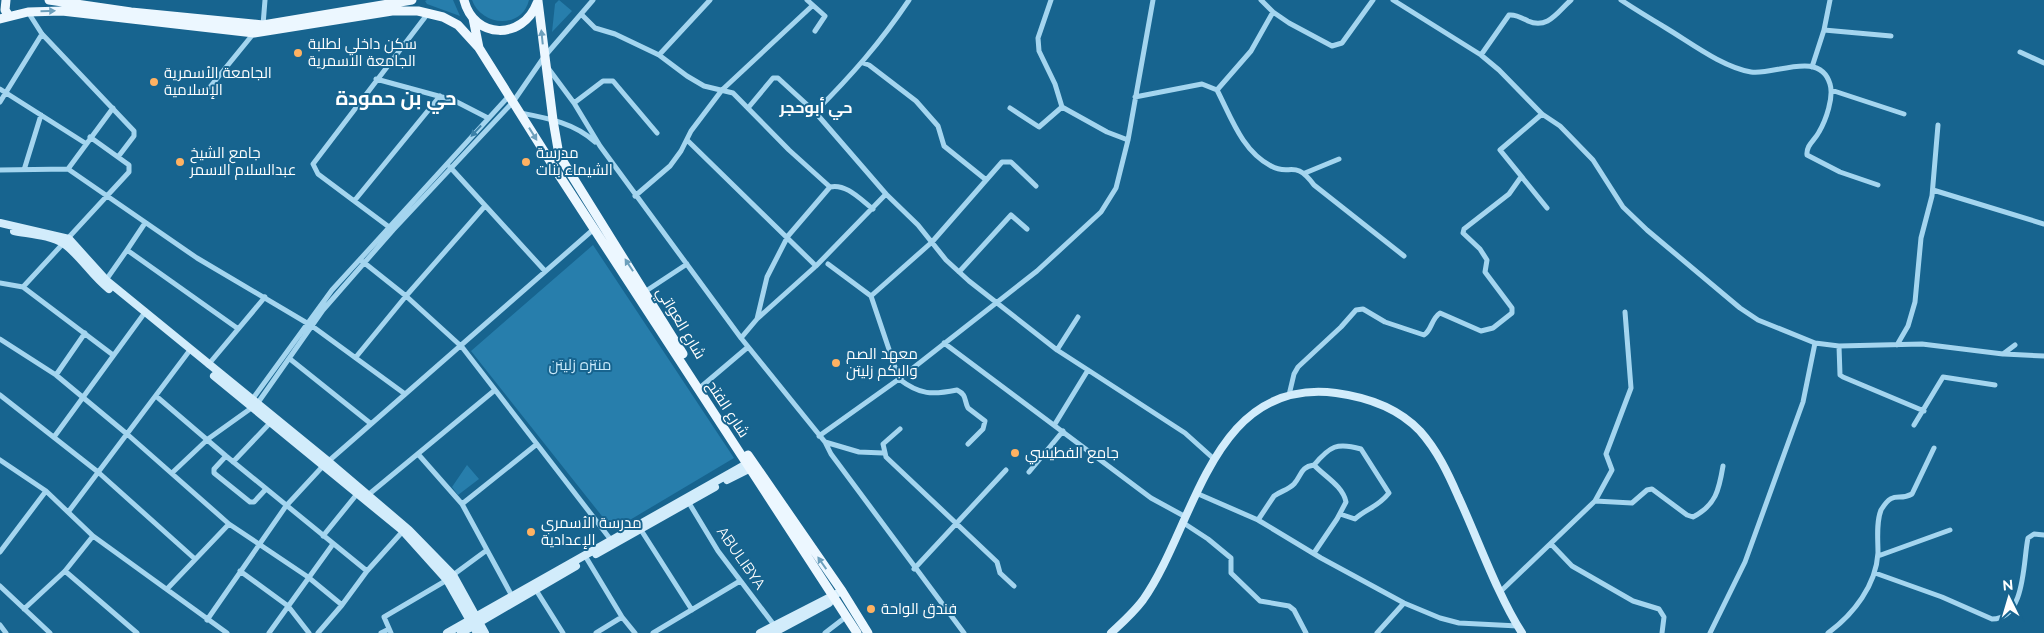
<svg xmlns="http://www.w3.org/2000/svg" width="2044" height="633" font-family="Raleway,Cairo,sans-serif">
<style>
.green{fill:#277eac}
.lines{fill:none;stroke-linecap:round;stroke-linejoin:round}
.street{stroke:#a4d5ef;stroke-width:5}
.secondary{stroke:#d2ecfb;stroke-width:8}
.primary{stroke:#ecf7ff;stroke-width:9}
.oneway{fill:#6c9fbc}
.oneway2{fill:#3a80a7}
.poi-dot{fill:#ffb262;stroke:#17648f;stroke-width:2}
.labels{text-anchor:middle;stroke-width:4;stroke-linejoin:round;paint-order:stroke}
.poi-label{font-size:15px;fill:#fff;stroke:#17648f;text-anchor:start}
.street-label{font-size:15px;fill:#fff;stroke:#17648f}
.park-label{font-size:15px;fill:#caeafb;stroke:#17648f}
.neighbourhood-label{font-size:16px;font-weight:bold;fill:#fff;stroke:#17648f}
.district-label{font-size:20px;font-weight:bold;fill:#fff;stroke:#17648f}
</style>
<rect width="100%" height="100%" fill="#17648f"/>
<!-- green -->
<path class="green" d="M427,0H453L460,16L427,4L425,1Z
M472,0H529C522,30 481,26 472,0Z
M559,0L572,11L552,32L555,4Z
M593,245L734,458L613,530L471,351Z
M467,465L479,479L458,495L452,487Z"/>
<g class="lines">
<!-- street -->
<path class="street" d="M807,0L825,16L815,31
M1051,0L1038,38L1039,51L1055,84L1062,107L1107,132L1128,140
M1261,0L1273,12
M1393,0L1481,55L1499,70L1542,114L1560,126L1593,160L1623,207L1647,230L1740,308L1758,320L1815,343L1839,346L1922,344L2003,354L2015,345
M1621,0C1636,10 1651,19 1666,28C1691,43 1722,67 1751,72C1773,76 1820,49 1830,84C1834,97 1826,120 1819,132C1815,140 1806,145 1807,155L1840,172L1878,185
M28,12L42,34L134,131V136L118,157
M581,14L595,28L615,34L659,55L687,76L704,86L733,93L789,150L830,187C846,183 861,200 873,209
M263,25L265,0
M1824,30L1830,0
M2020,52L2044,63
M659,55L710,0
M1481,55L1509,15C1516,14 1522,18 1528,21C1548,30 1558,11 1571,0
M863,63L869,65L916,101L938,126L944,146L985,179
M1812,67L1824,30L1891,36
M548,68L574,103L600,146L741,338L825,442L831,454L964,633
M376,79L453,100L488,118
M210,87L254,33
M0,89L85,143
M1217,90C1231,117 1242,151 1271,166C1290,177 1294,158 1314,185L1404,256
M1831,90L1904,114
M1135,97L1202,84L1217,90L1251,51L1273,12L1289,23L1332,46L1342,43L1373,0
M0,102L42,34
M574,103L603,81H613L657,133
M748,108L773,78H778L815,112L886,194
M1010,108L1039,127L1062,107
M815,112C852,75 880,43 909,0
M521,113C547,118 575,123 595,142
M1542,114L1500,150L1547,208
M687,140L816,266
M450,167L545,271
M68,169L113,108
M0,170L68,169L197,258L312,326L405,394
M24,170L41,115
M1305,173L1339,159
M1933,190L2044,224
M635,196L670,166L681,151L691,131L722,90L812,6
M355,200L440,96
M145,223L127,250L237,328
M389,227L318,174L313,164L429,12
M362,261L406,296L462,347L611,540
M828,264L871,296L899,379C920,395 932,395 957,390C967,395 964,400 968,408L985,421L983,429L968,444
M959,272L1011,215L1027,229
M106,280L127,250
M0,283L23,287L113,355
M23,287L129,172V165L90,137
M646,291L687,264
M871,296L932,242L1002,162H1011L1036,186
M1078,317L1057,350L1088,370
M757,319L816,266L886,194L918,225L946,260L969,281L1057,350
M741,338L757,319L767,277L788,236L830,187
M0,339L56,375L127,434
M944,343L1151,498L1184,516
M1897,345L1908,326L1915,302L1921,238L1932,196L1938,125
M1839,346L1840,375L1843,377L1924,411
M2004,354L2044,356
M356,357L406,296L485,206
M290,359L370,423
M208,365L265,297
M56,375L85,333
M702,386L748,347
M0,395L98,472L195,559
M1289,395L1294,374L1298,367L1341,327L1356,310L1363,309L1385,322L1424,335C1432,330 1431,319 1440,313L1481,331L1493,328L1512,313V308L1485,272L1487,260L1480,249L1463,233L1464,229L1509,194L1521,177
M156,396L226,456L367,571
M251,401L332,290L509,96
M1055,424L1088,370L1185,433L1214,459
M1914,425L1943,377L1995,385
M900,429L883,444L886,457L997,562L1000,573L1014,586
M127,434L229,524L308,577L342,605
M819,436L899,379L1037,271L1101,212L1116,188L1128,140L1153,0
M54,437L146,311
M825,442L859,452L883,453
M418,454L462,504L512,596
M226,456L214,469V473L250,502H254L266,489
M0,460L46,491L93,536L227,633
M233,462L270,423
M1314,465C1330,446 1337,442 1361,449L1389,493C1377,508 1367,508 1355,519L1340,514
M173,472L208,439L257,404L323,310L393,230L513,102L544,57L593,0
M1029,472L1063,431
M1196,493L1258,520L1321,558L1404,603L1440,618L1459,623L1518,626
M368,495L495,390
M1595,501L1612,470L1606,454L1631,388L1625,312
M689,503L718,551L774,625
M462,504L537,444
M69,511L190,350
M1258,520L1274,496C1281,491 1288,490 1294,484C1302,475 1300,467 1314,465C1324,476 1343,486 1346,502L1337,519L1314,553
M1182,522L1208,539L1231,558V573L1260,601L1289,606L1294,610L1306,633
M641,530L692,610
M323,536L357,494
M1551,544L1572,566L1633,601L1659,609L1664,617L1662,633
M0,552L46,491
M1878,556L1950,530
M587,559L622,617L635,633
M914,569L1006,470
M65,571L137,633
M240,571L288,606L309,633
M1875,573L1942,597L1992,619C2026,619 2023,560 2028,538L2034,534L2044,535
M453,575L487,550
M0,586L50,633
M167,589L229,524
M536,590L563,633
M1501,591L1595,501L1632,503L1647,490L1652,489L1687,515L1693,517C1716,505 1719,490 1723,466
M24,609L65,571L93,536
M207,620L286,506L323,466L595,228
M0,625L6,633
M269,633L333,544
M318,633L342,605L367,571L403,531
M381,633L389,629
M391,633L384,617L447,580
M596,633L622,617
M653,633L740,581
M825,633L847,616
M1377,633L1404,603
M1710,633L1745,562L1803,402L1815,343
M1828,633C1854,614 1876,585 1878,553C1878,539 1876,523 1881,510C1894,489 1898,502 1912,494L1934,448"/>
<!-- secondary -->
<path class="secondary" d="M0,223L69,239L106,280L328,461L409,530L453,575L485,633
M14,231C29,234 51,235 64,244C80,255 92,276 109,289
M214,376L403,531L447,580L477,633
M727,480L755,466
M596,554L715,487
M447,633L750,462
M461,633L576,566
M760,633L842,591
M773,633L829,603
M1111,633C1122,623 1134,612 1143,600C1196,525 1211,377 1336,393C1366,397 1398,408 1420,431C1437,450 1448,473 1458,496C1478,539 1497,594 1522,633"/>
<!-- primary -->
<path class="primary" d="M6,0L5,10L9,16
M49,0L131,12L263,25L412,0
M464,0C474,40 523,40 537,3
M538,1L553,120L559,155L683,354
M473,18L479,48
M0,19L28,12L62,11L254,33L392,11H418L443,17L458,25L479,48L557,172L857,633
M748,455L842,591L868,633"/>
</g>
<!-- one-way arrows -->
<defs><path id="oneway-solid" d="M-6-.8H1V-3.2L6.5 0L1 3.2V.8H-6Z" transform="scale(1.25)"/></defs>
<g class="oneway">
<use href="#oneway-solid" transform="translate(48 11) rotate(-1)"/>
<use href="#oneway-solid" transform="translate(542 37) rotate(-96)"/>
<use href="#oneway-solid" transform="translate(533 134) rotate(58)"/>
<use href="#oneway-solid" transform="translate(629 265) rotate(-123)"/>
<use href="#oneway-solid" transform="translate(822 563) rotate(-125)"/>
</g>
<use class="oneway2" href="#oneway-solid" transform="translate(476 131) rotate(133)"/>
<!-- markers -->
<g class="poi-dot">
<circle cx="298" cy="53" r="5"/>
<circle cx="154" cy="82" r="5"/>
<circle cx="180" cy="162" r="5"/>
<circle cx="526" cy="162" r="5"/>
<circle cx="836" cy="363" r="5"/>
<circle cx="1015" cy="453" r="5"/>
<circle cx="531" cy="532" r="5"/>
<circle cx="871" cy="609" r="5"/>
</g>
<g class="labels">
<!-- poi labels -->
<g class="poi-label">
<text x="308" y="49">سكن داخلي لطلبة<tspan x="308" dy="17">الجامعة اﻻسمرية</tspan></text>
<text x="164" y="78">الجامعة الأسمرية<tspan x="164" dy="17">الإسلامية</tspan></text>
<text x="190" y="158">جامع الشيخ<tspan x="190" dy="17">عبدالسلام الاسمر</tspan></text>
<text x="536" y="158">مدرسة<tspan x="536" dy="17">الشيماء بنات</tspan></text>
<text x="846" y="359">معهد الصم<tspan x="846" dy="17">والبكم زليتن</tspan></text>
<text x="1025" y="458">جامع الفطيسي</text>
<text x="541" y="528">مدرسة الأسمري<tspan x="541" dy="17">الإعدادية</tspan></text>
<text x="881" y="614">فندق الواحة</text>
</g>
<!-- street labels -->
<g class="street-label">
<text transform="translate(681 323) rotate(59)" y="5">شارع العواتي</text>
<text transform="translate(728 409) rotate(57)" y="5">شارع الفتح</text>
<text transform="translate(741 558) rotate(55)" y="5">ABULIBYA</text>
</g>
<!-- park labels -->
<g class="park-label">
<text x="580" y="370">منتزه زليتن</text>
</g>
<!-- neighbourhood labels -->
<g class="neighbourhood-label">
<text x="816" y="113">حي أبوحجر</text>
</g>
<!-- district labels -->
<g class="district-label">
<text x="396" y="105">حي بن حمودة</text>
</g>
</g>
<!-- north arrow -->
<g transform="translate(2009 598) rotate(355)" stroke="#17648f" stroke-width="4" paint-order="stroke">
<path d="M0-4L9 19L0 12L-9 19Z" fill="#ffffff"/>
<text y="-8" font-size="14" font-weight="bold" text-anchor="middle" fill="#ffffff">N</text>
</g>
</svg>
